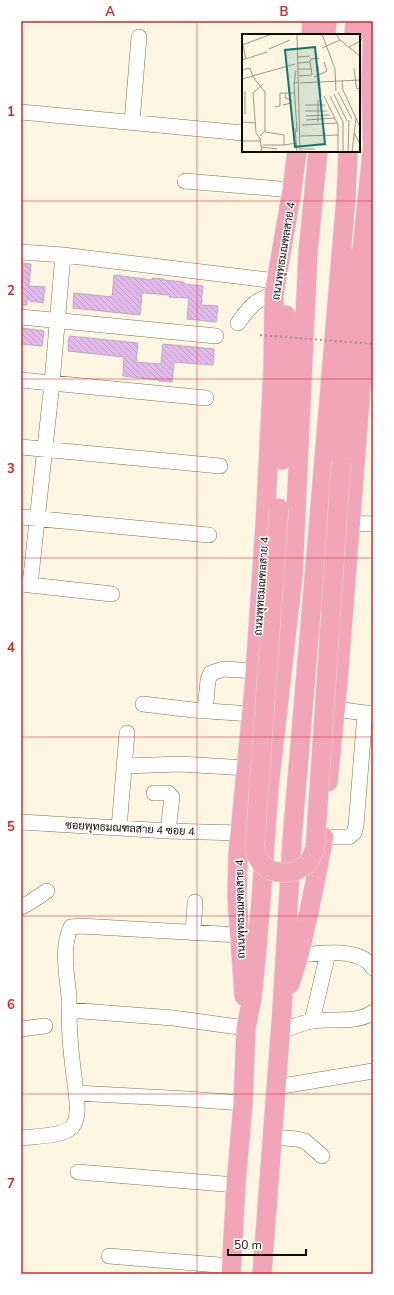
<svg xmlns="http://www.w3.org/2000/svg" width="394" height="1295" font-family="'Nunito Sans',Sarabun,sans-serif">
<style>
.building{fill:url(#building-back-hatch);stroke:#bea8c3}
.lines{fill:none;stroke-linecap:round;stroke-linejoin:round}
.minor-casing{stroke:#7e7154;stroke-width:16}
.major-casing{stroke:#dedddc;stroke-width:20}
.minor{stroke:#fff;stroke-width:15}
.major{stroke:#f1a5b6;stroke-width:19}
.major-bridge-casing{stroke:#dedddc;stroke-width:20;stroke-linecap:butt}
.path-bridge{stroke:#9d9586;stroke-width:2;stroke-dasharray:2 3;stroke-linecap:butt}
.major-bridge{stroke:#f1a5b6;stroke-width:19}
.grid{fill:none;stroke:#d62828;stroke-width:1;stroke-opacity:0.55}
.labels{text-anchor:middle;stroke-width:3;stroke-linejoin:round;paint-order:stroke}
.street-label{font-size:11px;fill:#100b02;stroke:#fff}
.inset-road{fill:none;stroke:#9f9788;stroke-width:1}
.view{fill:#0f766e;fill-opacity:0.15;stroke:#0f766e;stroke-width:2}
.inset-edge{fill:none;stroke:#100b02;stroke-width:2}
.neatline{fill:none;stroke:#d62828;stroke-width:1.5}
.grid-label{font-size:13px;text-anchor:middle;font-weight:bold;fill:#d62828}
</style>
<defs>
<pattern id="building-back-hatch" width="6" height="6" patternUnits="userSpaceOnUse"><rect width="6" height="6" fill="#e1baeb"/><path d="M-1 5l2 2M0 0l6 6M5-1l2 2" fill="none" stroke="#c09fc8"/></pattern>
</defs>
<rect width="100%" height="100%" fill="#fef5e2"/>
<!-- building -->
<path class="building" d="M21,263L31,264L29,286L45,287L43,303L30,301V300H27V305H21Z
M114,275L152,280V278L164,279V280L184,282V284L203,286L201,305L218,306L216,322L187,319L189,298L169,297L170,295L144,293L142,294L140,315L73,308L74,293L112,297Z
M21,328L44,331L42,346L21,344Z
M69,336L138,343L136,362H137L161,364L163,344L214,349L213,365L174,362L172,382L159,381V380L123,376L124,357L68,351Z"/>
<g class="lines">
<!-- minor casing -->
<g class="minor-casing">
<path id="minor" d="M21,112L243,133
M132,122L139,37
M185,181L292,190
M21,252L63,255L276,281
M21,317L216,336
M238,323C251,306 253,301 274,294
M21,380L206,398
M21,447L220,466
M21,517L209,535
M350,523L373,524
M21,584L112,594
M30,585L52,383L63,255
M143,704L193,710L252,714
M335,709L373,714
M205,711L208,680L211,673L224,669L255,671
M125,766L180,764L247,768
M154,793H168L172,797L168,831
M21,822L168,831L240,833
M119,828L127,733
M324,837H349L354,833L356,826L365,713
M21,907L29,903L47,891
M193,933L195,902
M299,955C320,954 360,946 373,968
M69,1010L173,1018L246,1028
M312,1021L328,953
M21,1029L45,1026
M280,1032C290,1028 301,1023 312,1021C330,1018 358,1024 373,1012
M276,1087L373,1071
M76,1093C74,1074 71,1056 70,1037C69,1024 69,1010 69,997C67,975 61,948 71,927L80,926L239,935
M272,1137L297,1139L305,1141L322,1156
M21,1138C34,1136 68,1137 74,1124C79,1114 77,1103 76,1093L187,1099L243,1103
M78,1172L236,1185
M109,1256L231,1266"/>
</g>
<!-- major casing -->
<g class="major-casing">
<path id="major" d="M373,21L371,84L373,164
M311,35L312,21
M326,35L327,21
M354,35L355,21
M362,250L372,152
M282,460L288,352L286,326V315
M341,462L353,304L352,258
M328,782L338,682L373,234
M290,984L299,955L309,912L324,837
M244,996L237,897L238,854L254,688L265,525L273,368L274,294L292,190L297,151
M231,1274L236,1185L243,1103L246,1028L252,998L256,959L261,900L269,787L293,576L308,252L318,151
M262,1274L282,1010L292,840L346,197L348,151"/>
</g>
<!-- minor -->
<use href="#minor" class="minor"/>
<!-- major -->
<use href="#major" class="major"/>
<!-- major-bridge casing -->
<g class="major-bridge-casing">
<path id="major-bridge" d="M279,508L255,843L256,855L261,863L269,870L277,872L284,873L295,871L308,864L315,849L341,462"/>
</g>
<!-- path-bridge -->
<path class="path-bridge" d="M260,335L373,344"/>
<!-- major-bridge -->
<use href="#major-bridge" class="major-bridge"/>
</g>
<!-- grid -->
<path class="grid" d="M197,21V1274M21,201H373M21,379H373M21,558H373M21,737H373M21,916H373M21,1094H373"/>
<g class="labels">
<!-- street labels -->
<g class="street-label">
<text transform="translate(283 251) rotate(-81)" y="4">ถนนพุทธมณฑลสาย 4</text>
<text transform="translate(261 586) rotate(-86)" y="4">ถนนพุทธมณฑลสาย 4</text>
<text transform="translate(130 828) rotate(3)" y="4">ซอยพุทธมณฑลสาย 4 ซอย 4</text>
<text transform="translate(240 909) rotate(-91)" y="4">ถนนพุทธมณฑลสาย 4</text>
</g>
</g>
<!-- overview -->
<g transform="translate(242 34)">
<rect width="118" height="118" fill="#fef5e2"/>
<path class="inset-road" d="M55,0L58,118M80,0L93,35L94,57M94,0L98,6L118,22M0,11L30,0M1,11L4,25M107,13L118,7M80,14L98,6M27,15L48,6M56,23L68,22M0,26L25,18M56,29L68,28L69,25L77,24M76,32L79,62M112,34L114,51L115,55L118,54M56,35H70M0,36L8,34L11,43L23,58V97L18,102M57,42L70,41L68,28M72,43L85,37L82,28M0,45L53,30M100,47L101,56L118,93M58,49L118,46M52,50L54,36M3,57V80M96,58L110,85M11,59L14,99L18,104L20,118M11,59L21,50M92,60L105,87M82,62L96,91V118M88,62L101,88V118M76,66V88M41,71L49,69V66L43,64L44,59M63,71H83M33,73L38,72V59H52M63,77H85M64,82L88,81M64,86L93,84M0,88L14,89M60,91L95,89M53,94L55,118M55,98L52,49L57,48M112,99L118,110M59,102L97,101M0,107H18M21,111H42V101L23,98M42,111L54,109M19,113L35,115M59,115H73M106,118L107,86M110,118L114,84"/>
<path class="view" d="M73,13L83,110L53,113L43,16Z"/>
<rect width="118" height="118" class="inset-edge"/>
</g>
<!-- border -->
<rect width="394" height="1295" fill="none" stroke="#ffffff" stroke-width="44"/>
<!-- scale -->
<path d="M228 1249v6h78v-6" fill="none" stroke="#100b02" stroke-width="2"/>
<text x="234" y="1249" font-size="12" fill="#100b02" stroke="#ffffff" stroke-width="3" paint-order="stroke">50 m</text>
<rect x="22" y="22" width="350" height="1251" class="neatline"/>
<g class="grid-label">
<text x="110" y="16">A</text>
<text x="284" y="16">B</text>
<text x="11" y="116">1</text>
<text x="11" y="295">2</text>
<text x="11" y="473">3</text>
<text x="11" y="652">4</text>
<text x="11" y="831">5</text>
<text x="11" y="1009">6</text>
<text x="11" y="1188">7</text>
</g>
</svg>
